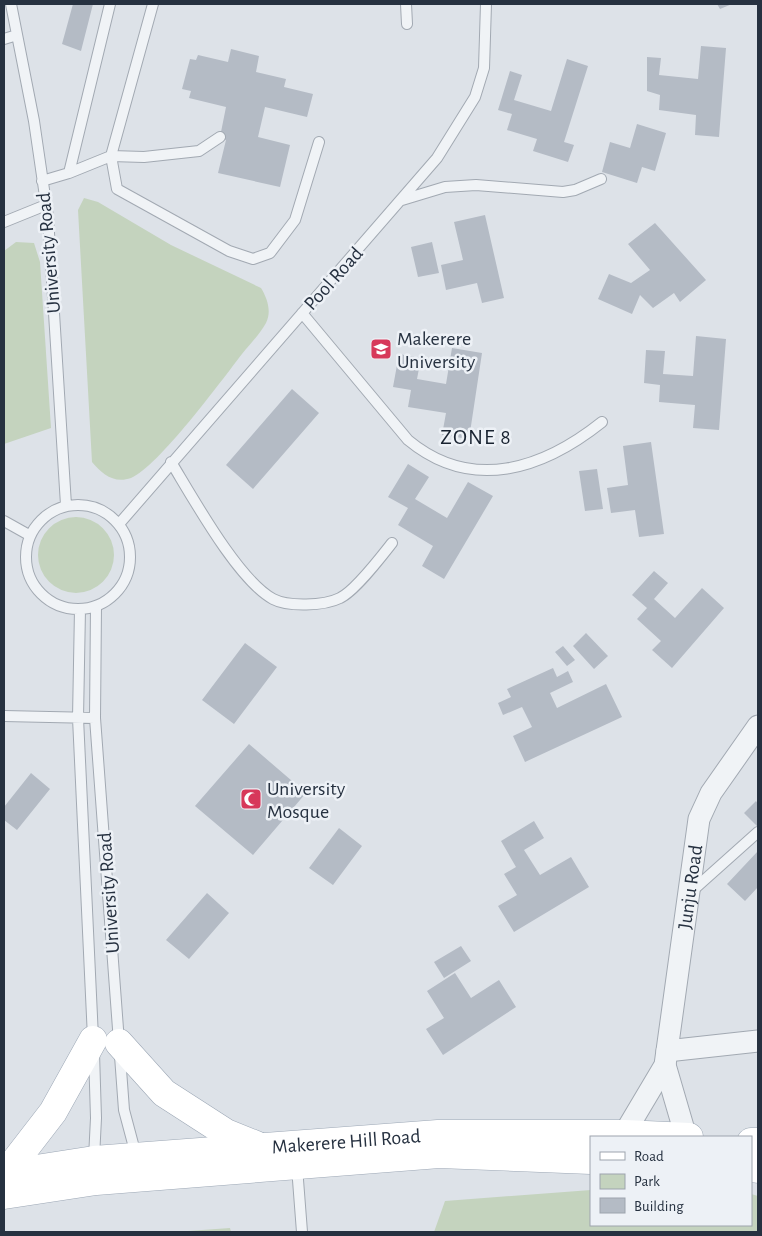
<svg xmlns="http://www.w3.org/2000/svg" width="762" height="1236" font-family="'Alegreya Sans',sans-serif">
<style>
.green{fill:#c4d3be}
.building{fill:#b4bbc5}
.lines{fill:none;stroke-linecap:round;stroke-linejoin:round}
.lane-casing{stroke:#a2a9b2;stroke-width:12}
.street-casing{stroke:#a2a9b2;stroke-width:23}
.primary-casing{stroke:#9ca7b5;stroke-width:29}
.lane{stroke:#f0f3f6;stroke-width:10}
.street{stroke:#f0f3f6;stroke-width:21}
.primary{stroke:#fff;stroke-width:28}
.labels{text-anchor:middle;stroke-width:5;stroke-linejoin:round;paint-order:stroke}
.street-label{font-size:20px;fill:#263140;stroke:#edf1f6}
.poi-label{font-size:20px;fill:#263140;stroke:#edf1f6;text-anchor:start}
.quarter-label{font-size:22px;letter-spacing:1px;fill:#182230;stroke:#edf1f6}
</style>
<rect width="100%" height="100%" fill="#dde2e8"/>
<!-- green -->
<path class="green" d="M84,198L98,202L171,245L261,288C267,298 272,311 266,323C260,334 250,344 242,354C222,380 158,467 131,478C114,484 102,474 92,462L78,210Z
M16,242L34,243L40,262L51,428L4,444V251Z
M38 555a38 38 0 1 1 76 0a38 38 0 1 1-76 0Z
M591,1190V1225H751V1194L758,1196V1232H434L445,1201Z
M230,1228L231,1232H174Z"/>
<!-- building -->
<path class="building" d="M73,4H93L81,51L62,44Z
M717,4H732L720,9Z
M701,46L726,48L719,137L695,135L696,115L659,110L660,95L647,91V57L661,58L659,75L698,79Z
M231,49L259,56L256,72L286,79L284,87L313,94L307,117L265,107L258,137L290,145L280,187L218,173L226,140L220,137L226,107L189,98L191,91L182,89L190,59L196,60L198,55L228,62Z
M567,59L588,66L564,142L574,145L568,162L533,151L537,139L507,130L512,114L498,110L510,71L522,75L514,100L551,111Z
M637,124L666,133L655,171L642,167L637,183L602,172L610,142L630,148Z
M485,215L504,298L482,303L477,283L446,290L441,265L463,260L454,222Z
M655,223L706,280L680,302L674,293L653,308L640,295L632,314L598,299L609,274L631,283L650,270L628,244Z
M432,242L439,273L418,277L411,247Z
M696,336L726,339L719,430L693,428L695,405L659,402L660,385L644,383L646,350L665,351L663,374L693,376Z
M452,348L482,353L469,439L442,435L446,413L408,407L411,390L393,387L399,354L421,358L417,379L446,384Z
M292,389L319,413L253,489L226,465Z
M651,442L664,534L639,537L635,510L611,513L607,488L628,485L623,446Z
M408,464L429,477L415,499L447,518L468,482L493,496L444,579L422,566L433,546L398,525L408,508L388,497Z
M597,469L603,509L585,511L579,471Z
M654,571L668,583L654,599L675,618L702,588L724,608L672,668L652,650L661,641L637,619L647,608L632,595Z
M586,633L608,656L594,669L573,646Z
M245,643L277,667L234,724L202,700Z
M563,646L575,660L567,666L555,652Z
M553,668L557,677L568,671L573,682L550,693L557,708L606,684L622,717L525,762L513,736L532,727L522,707L503,715L498,703L511,697L507,689Z
M249,744L306,793L253,855L195,806Z
M31,773L50,789L17,830L4,820V807Z
M756,801L758,804V827L744,813Z
M534,821L544,838L524,850L540,875L571,857L589,887L514,932L498,906L517,895L504,874L516,867L501,841Z
M339,828L362,846L333,885L309,868Z
M758,851V887L745,901L727,884Z
M207,893L229,913L189,959L166,940Z
M461,946L471,961L444,978L434,962Z
M455,973L471,998L499,980L516,1007L443,1055L426,1029L444,1018L427,991Z"/>
<g class="lines">
<!-- lane casing -->
<g class="lane-casing">
<path id="lane" d="M11,4L34,121L48,217L66,505
M153,4L111,156L117,189L229,251L253,259L270,253L295,220L319,142
M406,4L407,24
M4,39L17,35
M69,173L111,156L144,157L199,151L220,137
M42,181L69,173L110,4
M402,200L445,187L476,185L563,192L575,190L601,179
M4,222L46,205
M302,313L408,440C472,493 543,469 602,422
M171,462C193,498 238,580 273,599C288,607 324,606 340,598C355,591 381,557 392,543
M26 557a52 52 0 1 1 104 0a52 52 0 1 1-104 0Z
M4,521L29,535
M119,524L437,158L475,97L484,68L486,4
M96,606L95,718L124,1110L136,1155
M80,609L78,718L93,1038
M4,716L95,718
M692,891L758,832
M94,1053L96,1118L94,1158
M297,1167L302,1232"/>
</g>
<!-- street casing -->
<g class="street-casing">
<g id="street">
<path d="M667,1051L758,1041"/>
<path d="M665,1065L686,1137"/>
<path id="s1" d="M624,1134L665,1065L699,819L711,793L758,726"/>
</g>
</g>
<!-- primary casing -->
<g class="primary-casing">
<g id="primary">
<path d="M119,1043L164,1093L226,1133L256,1145"/>
<path d="M751,1142H758"/>
<path d="M751,1168L758,1169"/>
<path d="M6,1173L53,1112L93,1040"/>
<path id="s2" d="M4,1174L94,1160L438,1134H624L689,1137"/>
<path d="M4,1195L96,1181L439,1154L591,1160"/>
</g>
</g>
<!-- lane -->
<use href="#lane" class="lane"/>
<!-- street -->
<use href="#street" class="street"/>
<!-- primary -->
<use href="#primary" class="primary"/>
</g>
<!-- icons -->
<defs>
<g id="university-square" transform="scale(1.125)"><rect x="-9" y="-9" width="18" height="18" rx="4" fill="#d7385a" stroke="#edf1f6"/><path d="M0-5L7-2L0 1L-7-2ZM-4 1L0 2.5L4 1V4Q0 6-4 4Z" fill="#fff"/></g>
<g id="mosque-square" transform="scale(1.125)"><rect x="-9" y="-9" width="18" height="18" rx="4" fill="#d7385a" stroke="#edf1f6"/><path d="M3.5-4.9A6 6 0 1 0 3.5 4.9A5 5 0 1 1 3.5-4.9Z" fill="#fff"/></g>
</defs>
<g fill-rule="evenodd">
<use href="#university-square" x="381" y="349"/>
<use href="#mosque-square" x="251" y="799"/>
</g>
<g class="labels">
<!-- street labels -->
<g class="street-label">
<text transform="translate(48 253) rotate(-95)" y="7">University Road</text>
<text transform="translate(333 278) rotate(-48)" y="7">Pool Road</text>
<text dy="7" stroke="none"><textPath href="#s1" startOffset="260">Junju Road</textPath></text>
<text transform="translate(108 893) rotate(-94)" y="7">University Road</text>
<text dy="7" stroke="none"><textPath href="#s2" startOffset="344">Makerere Hill Road</textPath></text>
</g>
<!-- poi labels -->
<g class="poi-label">
<text x="397" y="345">Makerere<tspan x="397" dy="23">University</tspan></text>
<text x="267" y="795">University<tspan x="267" dy="23">Mosque</tspan></text>
</g>
<!-- quarter labels -->
<g class="quarter-label">
<text x="476" y="444">ZONE 8</text>
</g>
</g>
<!-- border -->
<rect width="762" height="1236" fill="none" stroke="#263140" stroke-width="10"/>
<!-- legend -->
<rect x="590" y="1136" width="162" height="90" fill="#edf1f6" stroke="#9da4ad"/>
<rect x="600" y="1152" width="25" height="8" fill="#ffffff" stroke="#9da4ad"/>
<text x="634" y="1161" font-size="15" fill="#263140">Road</text>
<rect x="600" y="1174" width="25" height="15" fill="#c4d3be" stroke="#9da4ad"/>
<text x="634" y="1186" font-size="15" fill="#263140">Park</text>
<rect x="600" y="1198" width="25" height="15" fill="#b4bbc5" stroke="#9da4ad"/>
<text x="634" y="1211" font-size="15" fill="#263140">Building</text>
</svg>
